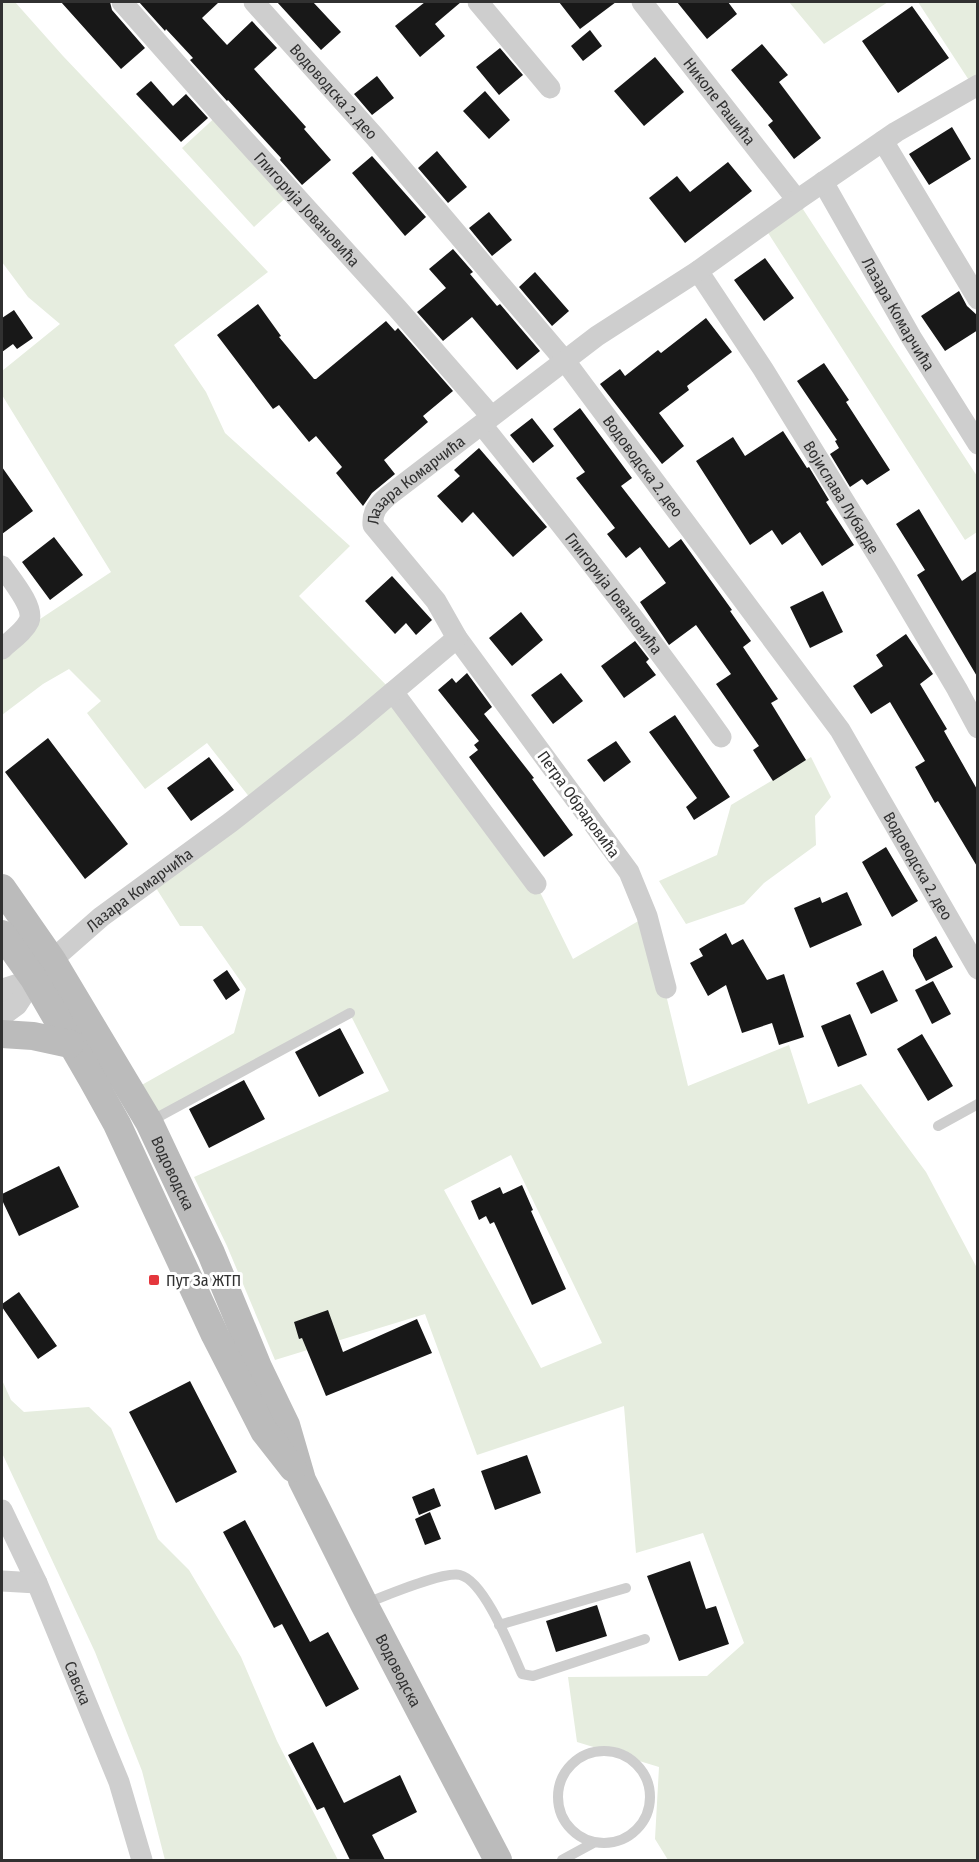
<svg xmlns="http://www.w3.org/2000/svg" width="979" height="1862" font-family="'Fira Sans Condensed',sans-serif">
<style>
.green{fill:#e6eddf;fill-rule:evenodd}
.building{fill:#181818}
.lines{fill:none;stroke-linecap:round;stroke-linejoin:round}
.lane{stroke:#cecece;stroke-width:10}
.street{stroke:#cecece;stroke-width:21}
.secondary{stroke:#bbb;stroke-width:28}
.poi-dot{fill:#e4373d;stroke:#fff;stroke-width:2}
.labels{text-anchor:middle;stroke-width:6;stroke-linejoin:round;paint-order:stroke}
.street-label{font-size:16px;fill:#313131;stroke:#fff}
.poi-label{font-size:16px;fill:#313131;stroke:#fff;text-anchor:start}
</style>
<rect width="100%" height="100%" fill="#fff"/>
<!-- green -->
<path class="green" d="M2,2H15L63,56L268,272L174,345L206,392L225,433L350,546L299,596L393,692L536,884L573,959L647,916L688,1086L789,1045L808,1104L861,1084L926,1172L977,1268V1860H668L655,1839L659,1767L577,1742L568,1677L707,1676L744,1643L703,1533L636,1553L624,1406L477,1455L425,1314L275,1360L227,1246L194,1177L389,1091L350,1014L149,1122L131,1091L234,1033L246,989L202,926H180L151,880L254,803L207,743L145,789L87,713L101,701L69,669L43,684L2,715V649L22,631L111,572L2,395V371L60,324L28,297L2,262ZM511,1155L602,1343L541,1368L444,1190Z
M789,2H888L824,44Z
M918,2H977V85L974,88Z
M220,113L292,192L254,227L182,148Z
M797,200L977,476V532L965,540L763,225Z
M811,757L831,797L815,816L816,845L764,883L744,904L686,924L659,881L717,855L731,805Z
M2,1380L11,1400L24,1412L89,1407L111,1428L158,1539L189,1570L241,1657L277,1741L338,1860H165L142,1771L95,1652L2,1453Z"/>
<!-- building -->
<path class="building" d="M61,2H110L112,10L145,48L121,69Z
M139,2H219L202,18L227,45L252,21L277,48L254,69L306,127L304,129L331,160L302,185L280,160L281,158L228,100L227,101L190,60L193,58L166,29L165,31Z
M277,2H313L341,32L321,50Z
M425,2H461L435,24L445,36L420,57L395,26Z
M559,2H616L580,29Z
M677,2H728L737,14L707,39Z
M912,6L949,58L898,93L862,41Z
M590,30L602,46L583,61L571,46Z
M762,44L788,75L779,82L821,138L794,159L768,125L773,121L731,70Z
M500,48L523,75L499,95L476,67Z
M655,57L684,92L644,126L614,91Z
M377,76L394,98L372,115L354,94Z
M151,81L173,106L186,94L208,118L181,142L136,94Z
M485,91L510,120L489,139L463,111Z
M952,127L971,159L929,185L909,154Z
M437,151L467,187L448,203L418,168Z
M372,156L426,217L405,236L352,173Z
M728,162L752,191L685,243L649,198L677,176L690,192Z
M489,212L512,240L492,256L469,228Z
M453,249L473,272L470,274L497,306L500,304L540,351L517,370L472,317L443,341L417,312L446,288L429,269Z
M765,258L794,298L764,321L734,280Z
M535,272L569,311L552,326L519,287Z
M959,291L967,306L978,316V330L945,351L921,316Z
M258,304L281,336L279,337L314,379H316L386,321L395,331L398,328L453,391L423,416L428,422L384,460L395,474L372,493L363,506L336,473L342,467L316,436L309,442L279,405L273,409L217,335Z
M14,310L33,338L17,349L13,344L2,352V318Z
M706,318L732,352L687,386L689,390L659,413L684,446L662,464L600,384L620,369L625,376L658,350L661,353Z
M824,363L849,400L846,402L890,470L867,485L862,479L850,487L830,454L839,448L835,441L837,440L797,381Z
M580,408L632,478L621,486L669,548L681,539L732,610L730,611L751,641L743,647L778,699L771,703L806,760L773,781L753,750L759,746L716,684L731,674L696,625L669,645L640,602L666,583L640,547L626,558L607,534L615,528L576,478L585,472L553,429Z
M532,418L554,446L533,463L510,435Z
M783,431L807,468L809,467L829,500L826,502L854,545L822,566L800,532L782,545L772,530L750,545L696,461L733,437L745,456Z
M479,448L547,527L513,557L473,512L462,523L437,496L460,476L454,470Z
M2,467L33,511L2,534Z
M919,509L962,581L978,570V678L917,575L925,570L896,524Z
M54,537L83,575L50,600L22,562Z
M392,576L432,620L416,635L406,623L395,634L365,601Z
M823,591L843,632L810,648L790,607Z
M521,612L543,640L512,666L489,638Z
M906,634L933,674L920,684L947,729L944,731L978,791V868L938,801L935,803L915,767L925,761L890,702L871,714L853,686L883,666L876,655Z
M635,641L649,659L646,662L656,675L624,698L601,666Z
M467,673L492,707L484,714L534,778L532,779L573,835L544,857L469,757L478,750L474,745L479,741L438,690L452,678L456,683Z
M561,673L583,701L553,724L531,695Z
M675,715L730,797L694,820L686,807L697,798L649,732Z
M48,738L128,844L85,879L5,772Z
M616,741L631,762L604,782L587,760Z
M209,757L234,790L191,821L167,788Z
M886,847L918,901L892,917L862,862Z
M847,892L862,925L810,948L794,908L820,897L822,903Z
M726,933L732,945L743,939L767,980L784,974L804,1037L779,1045L772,1023L742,1033L726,985L708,996L690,963L703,956L699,949Z
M936,936L953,967L926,981L913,956V949Z
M227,970L240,990L226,1000L213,980Z
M883,970L898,1001L871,1014L856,983Z
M933,981L951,1014L932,1024L915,990Z
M850,1014L867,1055L838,1067L821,1026Z
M340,1028L364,1073L319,1097L295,1052Z
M922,1034L953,1086L928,1101L897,1049Z
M244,1080L265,1119L209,1148L189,1109Z
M59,1166L79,1207L19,1236L2,1200V1194Z
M522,1185L533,1210L531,1211L566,1289L532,1305L494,1222L490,1224L486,1216L479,1220L471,1201L500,1187L503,1194Z
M19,1292L57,1346L38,1359L2,1307V1304Z
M328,1310L343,1352L417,1319L432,1353L326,1396L302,1338L299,1339L294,1322Z
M190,1381L237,1472L176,1503L129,1412Z
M527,1455L541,1493L495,1510L481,1471Z
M434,1488L441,1506L419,1515L412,1497Z
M430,1512L441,1539L425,1545L415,1519Z
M245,1520L310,1642L328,1632L359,1689L326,1707L282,1624L274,1628L223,1532Z
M690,1561L706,1609L716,1606L729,1644L679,1661L647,1576Z
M597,1605L607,1636L556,1652L546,1621Z
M313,1742L344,1803L400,1775L417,1812L372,1835L385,1860H350L324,1807L317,1810L288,1755Z"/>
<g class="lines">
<!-- lane -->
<path class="lane" d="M149,1122L350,1013
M938,1126L978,1104
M364,1604C383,1597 443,1571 460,1575C485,1581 512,1652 522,1674L533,1676L645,1639
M499,1625L626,1588
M558 1797a46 46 0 1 1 92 0a46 46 0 1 1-92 0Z
M562,1860L595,1842"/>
<!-- street -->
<g class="street">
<path id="s1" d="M122,2L220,113L397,308L491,416"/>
<path id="s2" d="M254,2L375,137L565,361L840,730L978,969"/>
<path d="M478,2L550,88"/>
<path id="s3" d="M642,2L797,200"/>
<path d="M883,141L978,299"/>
<path id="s4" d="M823,182L911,337L978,444"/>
<path id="s5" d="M698,271L763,369L886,569L957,689L978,728"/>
<path id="s6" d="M482,425C564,527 645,630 721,737"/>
<path d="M2,566C10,578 35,607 29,621C24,632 10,641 2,649"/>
<path d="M393,692L536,884"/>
<path id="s7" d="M666,988L647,916L629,872L457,638L436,601L373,525C372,511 378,505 388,496L597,336L698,271L797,200L896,132L978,85"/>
<path d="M2,992L6,988L34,979"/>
<path id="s8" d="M2,1016L17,1005L34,979L52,960L101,917L231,822L349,729L457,638"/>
<path id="s9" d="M2,1510L37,1583L119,1782L142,1860"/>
<path d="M2,1581L37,1583"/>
</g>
<!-- secondary -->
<g class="secondary">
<path id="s10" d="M2,888L52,960L149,1122L211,1253L258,1367L286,1425L302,1480L364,1604L498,1860"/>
<path d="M2,934L34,979L92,1079L117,1124L215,1335L264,1431L293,1468"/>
<path d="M2,1034L33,1036L70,1044"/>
</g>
</g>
<!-- markers -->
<rect class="poi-dot" x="148" y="1274" width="12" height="12" rx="3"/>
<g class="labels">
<!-- street labels -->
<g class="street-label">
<text dy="6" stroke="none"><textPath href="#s2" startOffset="120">Водоводска 2. део</textPath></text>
<text dy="6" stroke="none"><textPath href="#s3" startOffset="126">Николе Рашића</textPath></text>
<text dy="6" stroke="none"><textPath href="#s1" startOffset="278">Глигорија Јовановића</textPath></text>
<text dy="6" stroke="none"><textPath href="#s4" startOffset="152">Лазара Комарчића</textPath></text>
<text dy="6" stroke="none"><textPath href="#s2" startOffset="606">Водоводска 2. део</textPath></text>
<text dy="6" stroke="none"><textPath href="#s7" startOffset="618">Лазара Комарчића</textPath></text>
<text dy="6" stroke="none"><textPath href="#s5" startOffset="268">Војислава Лубарде</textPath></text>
<text dy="6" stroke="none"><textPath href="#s6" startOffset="214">Глигорија Јовановића</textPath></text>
<text transform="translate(579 804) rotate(54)" y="6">Петра Обрадовића</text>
<text dy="6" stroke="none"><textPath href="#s2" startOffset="1092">Водоводска 2. део</textPath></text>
<text dy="6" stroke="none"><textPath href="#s8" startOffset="188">Лазара Комарчића</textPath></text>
<text dy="6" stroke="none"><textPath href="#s10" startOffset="333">Водоводска</textPath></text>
<text dy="6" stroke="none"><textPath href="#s10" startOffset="880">Водоводска</textPath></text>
<text dy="6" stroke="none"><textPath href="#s9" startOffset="189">Савска</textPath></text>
</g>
<!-- poi labels -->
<g class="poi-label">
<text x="166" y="1286">Пут За ЖТП</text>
</g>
</g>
<!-- border -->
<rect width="979" height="1862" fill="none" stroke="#313131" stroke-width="6"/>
</svg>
